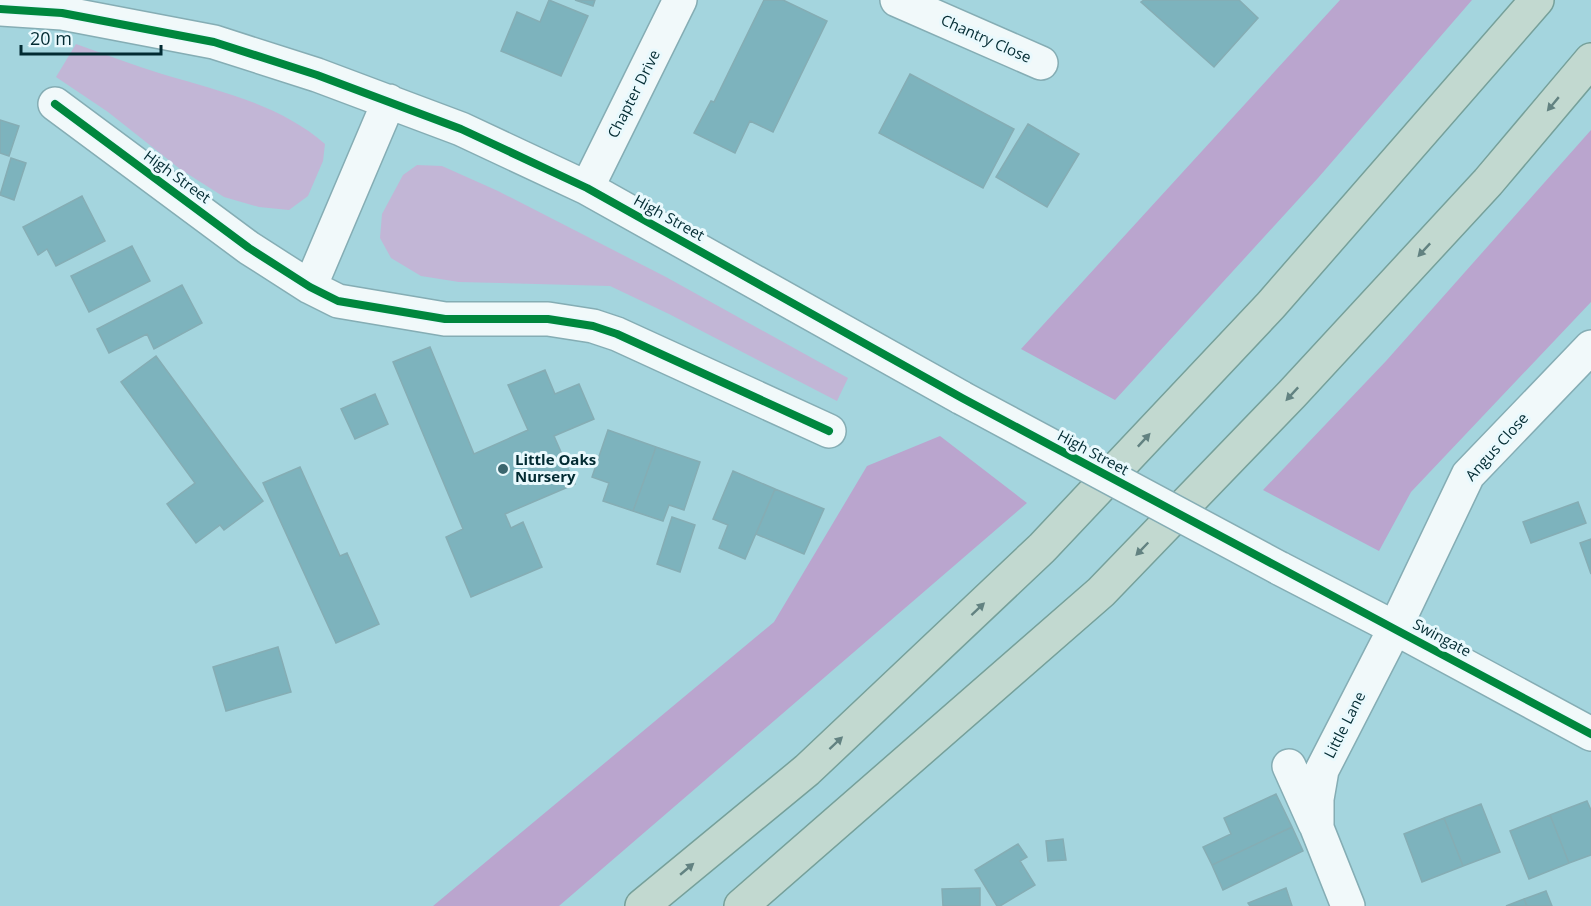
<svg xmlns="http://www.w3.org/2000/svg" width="1591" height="906" font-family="'Open Sans',sans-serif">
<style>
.green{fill:#c2b6d6}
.forest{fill:#baa5ce}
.building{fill:#7db3bd;stroke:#85adb4;stroke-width:1.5}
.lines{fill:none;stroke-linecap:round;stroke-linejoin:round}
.minor-casing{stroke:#85adb4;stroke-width:36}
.highway-casing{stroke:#76a09a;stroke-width:36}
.minor{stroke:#f1f9fa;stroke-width:33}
.highway{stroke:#c2d9d0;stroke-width:33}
.minor-bridge-casing{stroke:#85adb4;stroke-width:36;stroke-linecap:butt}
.minor-bridge{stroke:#f1f9fa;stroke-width:33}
.cycleway-casing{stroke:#e9f9fd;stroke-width:11}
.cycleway{stroke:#00873e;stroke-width:8}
.oneway{fill:#628281}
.poi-dot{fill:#3b666e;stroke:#e9f9fd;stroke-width:2}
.labels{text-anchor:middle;stroke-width:6;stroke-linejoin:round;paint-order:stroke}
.street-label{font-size:15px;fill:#022b32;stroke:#e9f9fd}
.poi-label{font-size:15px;font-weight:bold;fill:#022b32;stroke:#e9f9fd;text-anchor:start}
</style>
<rect width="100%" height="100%" fill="#a4d5de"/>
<!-- green -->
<path class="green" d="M76,44C105,54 133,65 162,74C219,91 279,104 325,144L323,161L308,196L289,210L259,207L224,197L180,169L108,112L56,77Z
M417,165L442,166L498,191L666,277L848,378L837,401L669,314L610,286L459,282L421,276L391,258L380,238L382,214L403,175Z"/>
<!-- forest -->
<path class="forest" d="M1340,0H1472L1318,178L1115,400L1021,349Z
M1591,130V302L1411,492L1379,551L1263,490L1386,361Z
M940,436L1027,503L559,906H433L774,622L867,466Z"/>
<!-- building -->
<path class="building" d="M549,0L588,16L561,76L501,51L517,12L540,22Z
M575,0H595L593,6Z
M764,0H783L827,21L773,132L750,121L735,153L694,133L711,101L714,102Z
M1144,0H1239L1258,18L1214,67L1141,2Z
M910,74L1014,129L983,188L879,133Z
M0,120L19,126L9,156L0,153Z
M1028,124L1079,154L1047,207L996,177Z
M11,158L26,163L14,200L0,195Z
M82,196L105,241L56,266L47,249L38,255L23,227Z
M132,246L150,281L89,312L71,276Z
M182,285L202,323L154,349L147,334L109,353L97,329Z
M430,347L474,454L528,430L508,385L545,370L555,394L579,384L594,419L554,436L575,484L505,514L511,528L523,522L542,567L471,597L446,537L463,529L393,362Z
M156,356L263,501L224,530L220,525L196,543L167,504L195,483L121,382Z
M375,394L388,424L355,439L341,409Z
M608,430L656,447L633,511L603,501L609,483L592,477Z
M656,447L700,462L684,510L669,505L663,521L633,511Z
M300,467L340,556L347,553L379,624L336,643L263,483Z
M733,471L775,489L745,559L719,548L728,525L713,519Z
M775,489L824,509L804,554L756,534Z
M1578,502L1586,523L1531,543L1523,522Z
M672,517L695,525L680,572L657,564Z
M1591,539V574L1580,543Z
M278,647L291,692L226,711L213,667Z
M1276,794L1292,827L1212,865L1203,847L1231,834L1224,818Z
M1587,801L1591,810V855L1569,863L1550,815Z
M1481,804L1500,852L1463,866L1444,818Z
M1550,815L1569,863L1529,879L1510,831Z
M1444,818L1463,866L1422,882L1404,834Z
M1292,827L1303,851L1223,890L1212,865Z
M1063,839L1066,860L1048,861L1046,841Z
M1018,844L1027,857L1020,861L1035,885L1000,906H997L975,870Z
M980,888V906H943L942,889Z
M1286,888L1292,906H1250L1248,903Z
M1546,891L1552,906H1527L1524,899Z
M1524,899L1527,906H1506Z"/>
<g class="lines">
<!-- minor casing -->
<g class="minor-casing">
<path id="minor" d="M897,0L1041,63
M0,9L62,13L214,42L317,75L461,129L587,188L962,398
M55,104L249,248L310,287L338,301L445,319H548L593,326L617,334L829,431
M587,188L680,0
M310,287L389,101
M1279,568L1395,628L1591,734
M1289,766L1315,824
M1348,906L1317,828V799L1322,770L1395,628L1468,475L1591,347"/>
</g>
<!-- highway casing -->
<g class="highway-casing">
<path id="highway" d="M642,906L807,770L1042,548L1271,305L1537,0
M741,906L1101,592L1292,394L1488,182L1591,60"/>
</g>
<!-- minor -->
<use href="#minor" class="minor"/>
<!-- highway -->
<use href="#highway" class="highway"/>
<!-- minor-bridge casing -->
<g class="minor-bridge-casing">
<path id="minor-bridge" d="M962,398L1279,568"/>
</g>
<!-- minor-bridge -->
<use href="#minor-bridge" class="minor-bridge"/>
<!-- cycleway casing -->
<g class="cycleway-casing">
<path id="cycleway" d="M0,9L62,13L214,42L317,75L461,129L587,188L962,398L1591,734
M55,104L249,248L310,287L338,301L445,319H548L593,326L617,334L829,431"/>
</g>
<!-- cycleway -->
<use href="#cycleway" class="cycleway"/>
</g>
<!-- one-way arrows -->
<defs><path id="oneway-solid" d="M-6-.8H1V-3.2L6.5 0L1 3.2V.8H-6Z" transform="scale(1.5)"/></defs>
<g class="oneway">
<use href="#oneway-solid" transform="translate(1553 104) rotate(130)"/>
<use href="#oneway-solid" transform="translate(1424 250) rotate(133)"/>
<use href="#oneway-solid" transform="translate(1292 394) rotate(133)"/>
<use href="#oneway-solid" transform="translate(1144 440) rotate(-47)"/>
<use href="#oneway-solid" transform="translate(1142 549) rotate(134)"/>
<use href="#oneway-solid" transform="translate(978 609) rotate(-43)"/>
<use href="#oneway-solid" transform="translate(836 743) rotate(-43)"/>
<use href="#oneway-solid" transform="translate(687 869) rotate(-40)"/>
</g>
<!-- markers -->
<circle class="poi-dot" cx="503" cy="469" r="6"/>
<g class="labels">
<!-- street labels -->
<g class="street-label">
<text transform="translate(986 39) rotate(24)" y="5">Chantry Close</text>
<text transform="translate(634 94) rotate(-63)" y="5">Chapter Drive</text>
<text transform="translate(177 177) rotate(36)" y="5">High Street</text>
<text transform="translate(669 218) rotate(29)" y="5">High Street</text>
<text transform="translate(1497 447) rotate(-48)" y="5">Angus Close</text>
<text transform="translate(1093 453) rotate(28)" y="5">High Street</text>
<text transform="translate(1442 638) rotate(28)" y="5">Swingate</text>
<text transform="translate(1345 725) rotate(-63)" y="5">Little Lane</text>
</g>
<!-- poi labels -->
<g class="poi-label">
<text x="515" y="465">Little Oaks<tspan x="515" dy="17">Nursery</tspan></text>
</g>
</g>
<!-- scale -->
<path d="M21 45v9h140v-9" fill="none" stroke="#022b32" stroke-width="3"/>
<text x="30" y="45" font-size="18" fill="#022b32" stroke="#e9f9fd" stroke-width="4.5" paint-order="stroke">20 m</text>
</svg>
